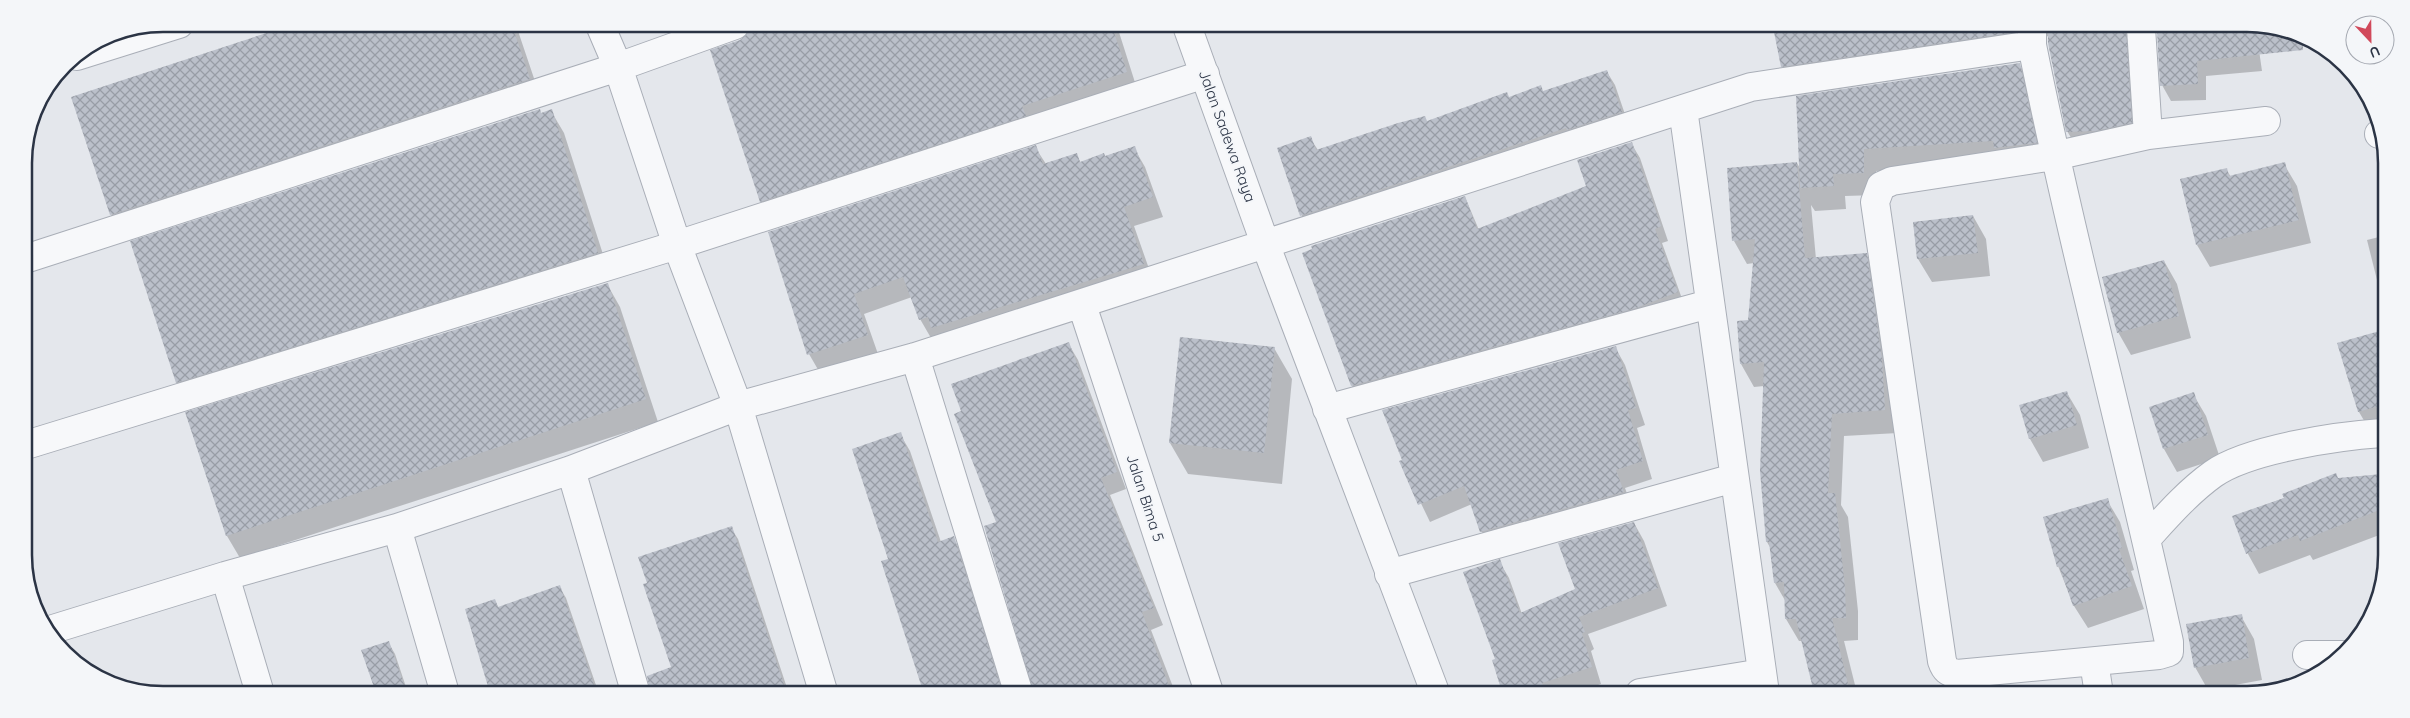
<svg xmlns="http://www.w3.org/2000/svg" width="2410" height="718" font-family="Quicksand,sans-serif">
<style>
.shadow{fill:#0003}
.building{fill:url(#building-cross-hatch)}
.lines{fill:none;stroke-linecap:round;stroke-linejoin:round}
.minor-casing{stroke:#a9aeb7;stroke-width:30}
.minor{stroke:#f7f8fa;stroke-width:28}
.labels{text-anchor:middle;stroke-width:4;stroke-linejoin:round;paint-order:stroke}
.street-label{font-size:15px;fill:#2b3445;stroke:#f4f6f9}
.rim{fill:none;stroke:#2b3445;stroke-width:2.5}
</style>
<defs>
<pattern id="building-cross-hatch" width="8" height="8" patternUnits="userSpaceOnUse" patternTransform="scale(1.25)"><rect width="8" height="8" fill="#bbc0ca"/><path d="M0 0l8 8M0 8l8-8" fill="none" stroke="#989da6"/></pattern>
</defs>
<rect width="100%" height="100%" fill="#e4e7ec"/>
<!-- shadow -->
<path class="shadow" d="M298,24L516,25L542,102L124,237L111,215Z
M837,25L1128,26L1118,29L1139,95L774,224L761,201L741,41Z
M1774,27L2137,28L2144,145L2081,154L2067,131L2049,36L1796,89L1783,66Z
M2205,28L2259,50L2262,71L2206,76V100L2171,101L2162,85Z
M2019,64L2032,87L2049,165L2003,164L1876,171L1877,195L1845,196L1846,209L1815,211L1811,205L1816,259L1866,254L1879,277L1898,433L1844,436L1841,505L1848,517L1858,611V640L1844,641L1857,693H1815L1803,641H1799L1786,619V602L1775,583L1771,549L1767,542L1764,386L1754,387L1741,364L1749,321L1754,263L1747,264L1734,241L1797,163L1801,170Z
M1607,72L1615,85L1629,126L1309,229L1302,216L1278,148L1310,138L1318,150L1543,92Z
M551,111L564,133L610,276L190,405L177,382Z
M1631,143L1640,158L1668,241L1662,243L1685,307L1360,400L1352,386L1465,197L1479,230L1587,187Z
M1035,147L1046,164L1076,155L1081,163L1134,148L1145,167L1163,217L1134,226L1154,283L931,338L920,319L912,297L864,314L878,354L820,373L809,354L769,233Z
M2284,164L2297,186L2311,243L2210,267L2197,245L2226,169L2231,177Z
M1973,216L1986,239L1990,276L1932,282L1918,259L1914,223Z
M2383,236V304L2367,240Z
M2164,261L2177,284L2191,338L2131,355L2118,332Z
M607,284L620,307L658,422L240,558L227,536L187,413Z
M2383,331L2382,431L2372,434L2359,412L2339,344Z
M1068,343L1078,360L1126,489L1110,495L1163,625L1151,630L1175,692L1034,691L998,523Z
M1615,347L1625,365L1645,425L1637,428L1652,479L1625,488L1633,510L1492,549L1482,532L1472,504L1430,522L1401,462Z
M1274,348L1292,379L1282,484L1188,474L1170,443Z
M2067,393L2080,415L2089,448L2043,462L2030,439L2021,406Z
M2193,394L2206,416L2220,458L2177,472L2164,449L2150,408Z
M900,434L910,451L941,542L953,538L963,555L1005,691H922L924,690L889,560Z
M2382,475V534L2313,560L2310,555L2259,574L2248,554L2234,516L2338,479Z
M2107,500L2120,522L2134,570L2131,571L2144,609L2088,628L2074,606L2058,566Z
M1634,523L1644,541L1667,606L1588,634L1594,649L1591,651L1601,684L1575,693L1503,692L1494,661L1496,660L1499,561L1509,578L1522,614L1576,589Z
M731,528L738,539L788,691H679Z
M559,586L566,598L598,691L490,690L473,635L494,600L499,608Z
M2241,616L2254,639L2262,680L2208,690L2195,667Z
M388,642L395,654L407,690H375L363,651Z
M1953,691L1955,693H1941Z"/>
<!-- building -->
<path class="building" d="M294,24L512,25L530,79L110,215L71,97Z
M769,25L1112,26L1127,72L1022,106L1026,116L760,202L710,50L740,40L749,32Z
M1773,27L2016,28V32L1781,67Z
M2048,28H2126L2132,123L2095,131L2066,132L2048,43Z
M2204,28H2283L2303,40V50L2197,61L2198,84L2160,86L2157,31Z
M2020,63L2037,143L1994,148L1993,141L1864,149V173L1833,174L1834,186L1800,188L1796,96Z
M1607,70L1622,112L1567,130L1566,128L1300,216L1277,148L1311,136L1316,150L1398,123L1425,116L1427,121L1507,92L1509,97L1541,85L1543,91Z
M540,109L541,113L552,109L598,253L176,383L130,241Z
M1632,142L1661,226L1655,229L1678,292L1636,308L1351,386L1302,253L1312,249L1311,246L1465,196L1477,229L1586,186L1577,160Z
M1036,145L1043,164L1077,153L1080,162L1104,153L1105,156L1135,146L1153,197L1124,207L1144,264L931,328L928,317L919,320L903,277L854,294L868,335L807,355L768,232Z
M1797,162L1805,258L1867,253L1882,359L1885,410L1832,414L1828,493H1835L1845,588L1846,618H1832L1849,688L1830,693H1814L1796,619H1785L1784,582L1774,583L1769,542H1766L1760,471L1764,362L1740,364L1737,321L1748,320L1755,239L1732,241L1727,168Z
M2285,162L2299,220L2196,245L2180,179L2227,168L2229,176Z
M1973,215L1978,253L1917,259L1913,222Z
M2164,260L2179,316L2117,333L2102,277Z
M608,283L646,399L226,536L185,412Z
M2383,330L2382,405L2358,412L2337,343Z
M1180,337L1275,347L1264,453L1169,443Z
M1069,342L1117,472L1101,478L1154,608L1142,612L1171,692L1033,691L984,526L996,522L954,414L961,411L951,384Z
M1616,346L1636,408L1628,410L1643,461L1616,470L1624,492L1480,532L1464,486L1418,505L1399,461L1402,460L1382,410Z
M2067,391L2077,425L2029,439L2019,405Z
M2194,392L2208,435L2163,449L2149,407Z
M901,432L938,542L954,536L1002,691H923L881,561L888,559L852,449Z
M2336,473L2338,478L2382,474V509L2300,541L2298,535L2246,554L2232,516L2284,498L2282,494Z
M2108,498L2122,548L2119,549L2132,586L2073,606L2059,566L2057,567L2043,517Z
M1634,522L1658,588L1579,617L1585,632L1582,633L1592,667L1542,683L1543,685L1521,692H1502L1492,660L1495,659L1463,572L1500,559L1520,613L1575,589L1558,543Z
M732,526L786,691H650L647,676L671,667L643,584L647,583L638,557Z
M560,585L596,691L489,690L465,609L495,599L498,607Z
M2242,614L2249,658L2194,668L2186,624Z
M389,641L406,690H375L361,650Z"/>
<g class="lines">
<!-- minor casing -->
<g class="minor-casing">
<path id="minor" d="M600,25L618,67L677,245L738,406L823,691
M1187,26L1266,246L1435,692
M2032,28V45C2072,245 2126,442 2169,642V652L2159,655L1957,674C1948,672 1945,670 1942,661L1875,202L1881,186L1892,181L2054,156L2148,135L2266,121
M2141,28L2148,135
M77,56L179,24
M1683,109L1765,693
M2379,134H2382
M25,259L618,67L735,25
M1082,305L1209,692
M915,357L1018,691
M1327,409L1709,304
M26,445L677,245L1205,74
M571,470L635,691
M397,528L444,690
M2147,538C2167,516 2188,492 2213,474C2248,449 2338,436 2382,433
M1389,574L1734,478
M225,576L259,690
M50,630L225,576L397,528L571,470L738,406L915,357L1751,87L2032,45
M2307,655H2342
M2094,662L2099,694
M1640,693L1762,673"/>
</g>
<!-- minor -->
<use href="#minor" class="minor"/>
</g>
<g class="labels">
<!-- street labels -->
<g class="street-label">
<text transform="translate(1227 136) rotate(70)" y="5">Jalan Sadewa Raya</text>
<text transform="translate(1145 498) rotate(72)" y="5">Jalan Bima 5</text>
</g>
</g>
<!-- crop -->
<path d="M0 0H2410V718H0ZM163 32H2247A131 131 0 0 1 2378 163V555A131 131 0 0 1 2247 686H163A131 131 0 0 1 32 555V163A131 131 0 0 1 163 32Z" fill="#f4f6f9" fill-rule="evenodd"/>
<path class="rim" d="M163 32H2247A131 131 0 0 1 2378 163V555A131 131 0 0 1 2247 686H163A131 131 0 0 1 32 555V163A131 131 0 0 1 163 32Z"/>
<!-- north arrow -->
<g transform="translate(2370 40) rotate(158)"><circle r="24" fill="#f4f6f9" stroke="#a4a8b1"/>
<path d="M0-4L9 19L0 12L-9 19Z" fill="#d1495b"/>
<text y="-8" font-size="14" font-weight="bold" text-anchor="middle" fill="#2b3445">U</text>
</g>
</svg>
